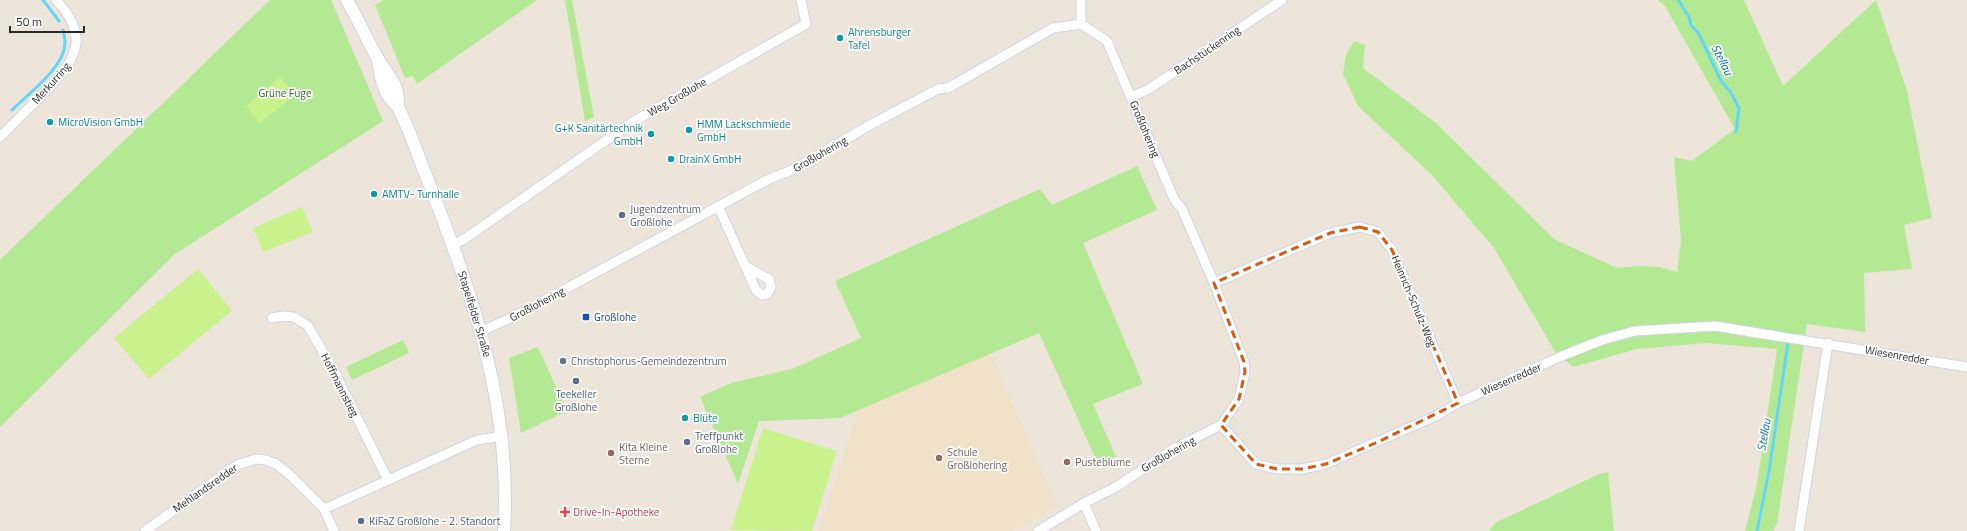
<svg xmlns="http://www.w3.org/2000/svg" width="1967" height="531" font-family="'Titillium Web',sans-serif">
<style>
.education{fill:#f0e2c8}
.green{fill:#b2e992}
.pitch{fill:#c9f18c}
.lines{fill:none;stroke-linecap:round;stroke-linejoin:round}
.stream{stroke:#64d5f8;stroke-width:3}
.street-casing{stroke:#cfd4e4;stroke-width:11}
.secondary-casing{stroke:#cfd4e4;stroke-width:14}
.street{stroke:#fff;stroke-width:9}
.secondary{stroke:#fff;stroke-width:12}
.marked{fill:none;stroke:#de570e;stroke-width:3;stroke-dasharray:8 5;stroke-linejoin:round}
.culture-dot{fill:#0f9aa8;stroke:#fff;stroke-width:1.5}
.service-dot{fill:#5c6f8a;stroke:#fff;stroke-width:1.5}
.transit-dot{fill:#1a4fb4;stroke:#fff;stroke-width:1.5}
.worship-dot{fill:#6b7280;stroke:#fff;stroke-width:1.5}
.education-dot{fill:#8d6e63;stroke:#fff;stroke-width:1.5}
.health-dot{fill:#e0444e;stroke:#fff;stroke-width:1.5}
.labels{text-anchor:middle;stroke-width:3.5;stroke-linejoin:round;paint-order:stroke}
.culture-label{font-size:11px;fill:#0d838f;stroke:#fff;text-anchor:start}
.street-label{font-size:11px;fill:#2a2a2a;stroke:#fff}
.park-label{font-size:11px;fill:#286d14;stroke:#fff}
.service-label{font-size:11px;fill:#4e5e75;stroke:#fff;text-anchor:start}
.transit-label{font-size:11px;fill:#164399;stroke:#fff;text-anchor:start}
.worship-label{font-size:11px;fill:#5b616d;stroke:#fff;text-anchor:start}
.education-label{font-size:11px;fill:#785e54;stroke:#fff;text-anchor:start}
.health-label{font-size:11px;fill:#be3a42;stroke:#fff;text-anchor:start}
.water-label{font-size:12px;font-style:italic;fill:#0271a5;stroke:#fff}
</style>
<rect width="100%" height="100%" fill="#ede5da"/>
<!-- education -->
<path class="education" d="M991,354L1057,506L1014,531H819L858,410Z"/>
<!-- green -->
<path class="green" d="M270,0H331L383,121L175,254L0,427V260Z
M383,0H537L417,84L413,76L405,78L375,5Z
M565,0H572L594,117L585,121Z
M1658,0H1744L1783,86L1876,0L1907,91L1932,218L1904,225L1912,269L1864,273L1865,332L1807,324L1777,523L1773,531H1745L1757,484L1777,349L1706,343L1637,349L1573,367L1556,353L1494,248L1432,175L1358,106L1343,74L1346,55L1354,41L1365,45L1363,68L1437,124L1554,239L1617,268L1640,266L1659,267L1677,272L1681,241L1674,157L1692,161L1735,129L1665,6Z
M1137,166L1157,210L1083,243L1143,384L1093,404L1116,457L1099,466L1039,333L840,418L759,421L738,484L700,397L731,383L792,369L861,338L835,281L1040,189L1052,205Z
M403,340L409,353L352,380L346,367Z
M538,347L567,411L521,433L509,358Z
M1608,472L1614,531H1489L1495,523L1599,474Z"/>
<!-- pitch -->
<path class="pitch" d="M280,77L295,95L260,123L246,106Z
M302,207L313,232L263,252L253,228Z
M198,269L232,311L149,379L114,338Z
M763,428L837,451L812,531L731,530Z"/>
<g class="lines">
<!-- stream -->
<path class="stream" d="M43,0L59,21
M1678,0L1689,17L1691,25L1699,34L1721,81L1730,91L1739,108L1736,132
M12,110C28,94 65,67 65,43C65,39 64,34 63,30
M1757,531L1769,471L1788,343"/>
<!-- street casing -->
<g class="street-casing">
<path id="street" d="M1081,0V24
M1131,97L1149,89L1282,0
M0,137C15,122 29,108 44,93C75,61 92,38 56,0
M718,206L756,290L762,295L767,294L771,287L769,279L745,266
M452,245L463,240L631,123L806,24L801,0
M1214,283L1330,233L1360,227L1378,232L1392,250L1458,403
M272,318L283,316L294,317L308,326L334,371L388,480
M482,331L519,314L769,179L792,170L870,125L938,89L948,88L1053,28L1081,24L1107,41L1174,199L1182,209L1214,283L1244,362L1245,372L1239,399L1221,425L1175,448L1116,487L1084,503L1038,531
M1221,425L1256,464L1277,469H1302L1326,464L1436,416L1458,403L1562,356L1602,340L1635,331L1715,326L1967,367
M1084,503L1096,531
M324,509L477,440L503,436
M145,531L237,465L256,459L266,460L276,464L289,474L324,509L334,531
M1799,531L1828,343"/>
</g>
<!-- secondary casing -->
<g class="secondary-casing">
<path id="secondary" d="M347,0C358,19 367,40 378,59C389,78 399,82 398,107
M378,60C380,73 382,86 389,97C392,102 397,104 399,109C409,129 417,152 425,173C471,290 512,403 504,531"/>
</g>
<!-- street -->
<use href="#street" class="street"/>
<!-- secondary -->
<use href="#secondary" class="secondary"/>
</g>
<!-- marked area -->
<path class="marked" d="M1360,227L1378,232L1392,250L1458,403L1378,442L1326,464L1302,469H1277L1256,464L1221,425L1239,399L1245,372L1244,362L1214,283L1330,233Z"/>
<!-- markers -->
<g class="culture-dot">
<circle cx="840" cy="38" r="4"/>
<circle cx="50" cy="122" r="4"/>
<circle cx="689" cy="130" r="4"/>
<circle cx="651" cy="134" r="4"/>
<circle cx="671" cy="159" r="4"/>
<circle cx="374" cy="194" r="4"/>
<circle cx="685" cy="418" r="4"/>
</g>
<g class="service-dot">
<circle cx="622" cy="215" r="4"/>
<circle cx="576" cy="381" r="4"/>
<circle cx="687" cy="442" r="4"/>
<circle cx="361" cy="521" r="4"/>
</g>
<rect class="transit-dot" x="582" y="313" width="8" height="8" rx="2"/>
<circle class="worship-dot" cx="563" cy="361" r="4"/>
<g class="education-dot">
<circle cx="611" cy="453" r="4"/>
<circle cx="939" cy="458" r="4"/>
<circle cx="1067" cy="462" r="4"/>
</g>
<path class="health-dot" d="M563 506h4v4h4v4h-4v4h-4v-4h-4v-4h4z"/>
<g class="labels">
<!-- culture labels -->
<g class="culture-label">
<text x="848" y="36">Ahrensburger<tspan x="848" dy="13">Tafel</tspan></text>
<text x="58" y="126">MicroVision GmbH</text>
<text x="697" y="128">HMM Lackschmiede<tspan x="697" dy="13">GmbH</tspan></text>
<text x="643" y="132" text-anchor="end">G+K Sanitärtechnik<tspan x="643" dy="13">GmbH</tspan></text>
<text x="679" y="163">DrainX GmbH</text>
<text x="382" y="198">AMTV- Turnhalle</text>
<text x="693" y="422">Blüte</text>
</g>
<!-- street labels -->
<g class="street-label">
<text transform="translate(1207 50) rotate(-34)" y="4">Bachstückenring</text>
<text transform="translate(51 83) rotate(-48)" y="4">Merkurring</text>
<text transform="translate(677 97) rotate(-30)" y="4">Weg Großlohe</text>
<text transform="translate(1145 129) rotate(67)" y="4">Großlohering</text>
<text transform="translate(820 154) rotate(-30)" y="4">Großlohering</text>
<text transform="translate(1414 301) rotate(67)" y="4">Heinrich-Schulz-Weg</text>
<text transform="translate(537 304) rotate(-28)" y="4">Großlohering</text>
<text transform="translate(475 314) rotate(73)" y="4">Stapelfelder Straße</text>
<text transform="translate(1897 355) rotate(10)" y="4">Wiesenredder</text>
<text transform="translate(1511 379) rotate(-24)" y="4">Wiesenredder</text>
<text transform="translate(340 385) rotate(63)" y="4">Hoffmannstieg</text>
<text transform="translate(1168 454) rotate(-30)" y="4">Großlohering</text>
<text transform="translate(205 488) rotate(-35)" y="4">Mehlandsredder</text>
</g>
<!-- park labels -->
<g class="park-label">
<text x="285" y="97">Grüne Fuge</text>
</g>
<!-- service labels -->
<g class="service-label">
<text x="630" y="213">Jugendzentrum<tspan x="630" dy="13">Großlohe</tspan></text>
<text x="576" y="398" text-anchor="middle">Teekeller<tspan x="576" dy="13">Großlohe</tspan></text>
<text x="695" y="440">Treffpunkt<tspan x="695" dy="13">Großlohe</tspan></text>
<text x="369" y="525">KiFaZ Großlohe - 2. Standort</text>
</g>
<!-- transit labels -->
<g class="transit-label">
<text x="594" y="321">Großlohe</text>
</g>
<!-- worship labels -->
<g class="worship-label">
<text x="571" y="365">Christophorus-Gemeindezentrum</text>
</g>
<!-- education labels -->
<g class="education-label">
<text x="619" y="451">Kita Kleine<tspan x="619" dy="13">Sterne</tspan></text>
<text x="947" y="456">Schule<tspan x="947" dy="13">Großlohering</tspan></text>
<text x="1075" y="466">Pusteblume</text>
</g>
<!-- health labels -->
<g class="health-label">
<text x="573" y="516">Drive-In-Apotheke</text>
</g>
<!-- water labels -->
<g class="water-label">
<text transform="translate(1722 60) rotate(63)" y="4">Stellau</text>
<text transform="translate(1764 435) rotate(-80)" y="4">Stellau</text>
</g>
</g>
<!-- scale -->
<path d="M10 26v6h74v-6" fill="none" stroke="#2a2a2a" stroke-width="2"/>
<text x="16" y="26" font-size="12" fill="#2a2a2a" stroke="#ffffff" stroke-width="3" paint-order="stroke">50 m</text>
</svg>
